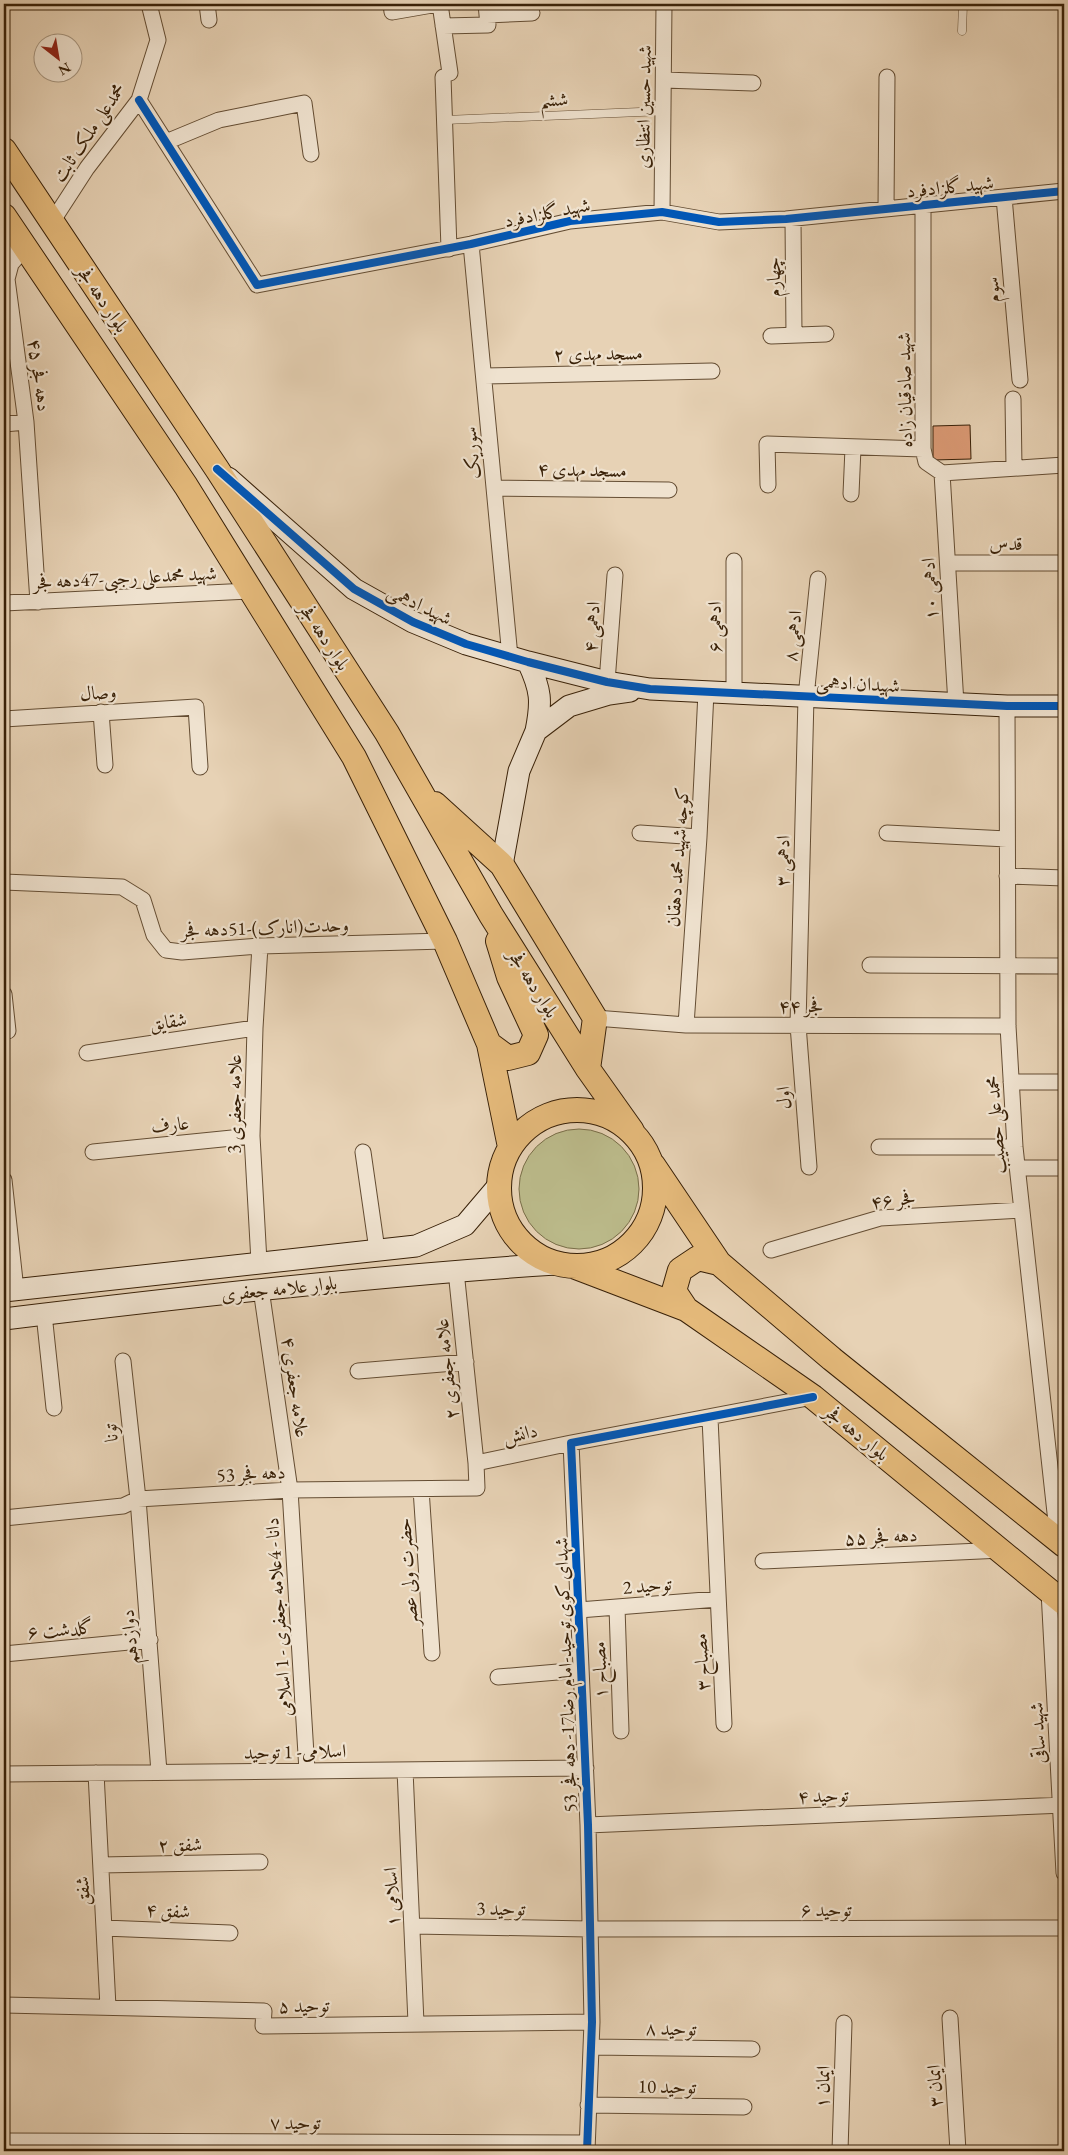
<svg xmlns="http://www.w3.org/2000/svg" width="1068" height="2155" font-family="'EB Garamond',Amiri,serif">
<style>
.green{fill:#bbba8a;stroke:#7a6e49}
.building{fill:#db9a75;stroke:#392108}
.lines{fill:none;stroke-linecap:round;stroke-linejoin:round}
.lane-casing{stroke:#644d33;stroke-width:9}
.street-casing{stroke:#644d33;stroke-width:17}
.secondary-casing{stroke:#392108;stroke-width:23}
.primary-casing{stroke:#392108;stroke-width:26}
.lane{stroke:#efe2cf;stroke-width:8}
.street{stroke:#efe2cf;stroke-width:15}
.secondary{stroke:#efe2cf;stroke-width:21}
.primary{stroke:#e4b97a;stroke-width:24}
.cycleway-casing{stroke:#efe2cf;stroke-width:11}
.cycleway{stroke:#0057b8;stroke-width:8}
.labels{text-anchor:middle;stroke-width:4.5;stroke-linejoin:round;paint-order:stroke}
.street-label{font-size:19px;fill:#392108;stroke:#efe2cf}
</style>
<rect width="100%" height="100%" fill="#e7d2b5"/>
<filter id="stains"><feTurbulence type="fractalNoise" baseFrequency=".004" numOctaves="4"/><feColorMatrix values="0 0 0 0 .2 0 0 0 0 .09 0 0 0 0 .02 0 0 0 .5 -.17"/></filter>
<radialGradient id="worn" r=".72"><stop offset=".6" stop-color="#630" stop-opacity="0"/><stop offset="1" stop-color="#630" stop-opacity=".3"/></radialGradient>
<!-- green -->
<path class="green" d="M519 1189a60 60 0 1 1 120 0a60 60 0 1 1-120 0Z"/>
<!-- building -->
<path class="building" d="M970,425L971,459L933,460V426Z"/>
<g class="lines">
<!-- lane casing -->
<g class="lane-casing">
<path id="lane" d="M962,31L963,4
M445,120L664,111"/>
</g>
<!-- street casing -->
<g class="street-casing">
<path id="street" d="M207,4L209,20
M391,4L392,12L438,4
M440,4L450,73
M487,15L532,13
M443,26L488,25L486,4
M443,77L449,249
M664,80L753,83
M139,100L257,285L471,244L570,221L662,212L719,222L786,219L1064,191
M166,142L219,120L304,103L311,154
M1004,197L1020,380
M923,205V449L926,462L942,473L1064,465
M886,209L887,77
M662,212L664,4
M793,219L794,335
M52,222L87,168L139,100L158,40L149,4
M471,244L510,657
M25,248L11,264L7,279L26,422L38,602
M4,250L25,248
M771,336L826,334
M484,376L712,371
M1013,399L1014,468
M4,424L26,422
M942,473L956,704
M768,485L767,444L923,449
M495,488L669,490
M851,494L853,448
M734,561V693
M948,563H1064
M4,603L249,591
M607,682L615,575
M1007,706L1008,1026L1015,1147L1058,1540
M101,712L105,765
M4,719L196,707L200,767
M640,833L699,837
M887,833L1007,839
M1007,876L1064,878
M4,882L122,887L143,900L154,935L166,950L182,952L260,946L445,941
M870,965L1064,966
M4,994L8,1031
M595,1018L686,1025L1008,1026
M686,1025L699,837L706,692
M87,1053L255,1028
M1011,1082H1064
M879,1147H1015
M93,1152L252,1136
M363,1152L377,1250
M809,1167L798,1025L806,697L818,579
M1018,1168H1064
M4,1180L16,1290
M771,1250L880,1218L1022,1210
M259,1262L252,1136L255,1028L260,946
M261,1289L290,1490L307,1771
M44,1314L54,1408
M123,1361L138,1499L159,1772
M358,1371L466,1362
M710,1418L724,1724
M476,1463L571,1443
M421,1489L432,1653
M4,1518L123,1506L138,1499L290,1490L477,1488L476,1463L456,1271
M763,1561L1002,1550
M1049,1591L1064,1873
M617,1607L621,1731
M579,1610L718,1599
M4,1654L150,1640
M498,1677L581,1670
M405,1770L416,2023
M96,1773L108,2007
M4,1774L586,1768
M588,1825L1064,1805
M101,1865L260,1862
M413,1926L589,1929L1064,1928
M104,1928L230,1933
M4,2005L264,2011L263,2026L592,2022
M950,2018L958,2151
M591,2047L752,2049
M588,2105L744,2107
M4,2141L587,2143
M587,2151L592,2022L588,1825L571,1443L813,1397
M840,2151L844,2023"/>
</g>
<!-- secondary casing -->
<g class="secondary-casing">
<path id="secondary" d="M228,478L354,589L413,622L466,644L528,662L607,682L650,689L1007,706H1064
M528,662C541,690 542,701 536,731
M502,865L519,771L536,731L569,706L609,694L630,691
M4,1291L416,1246L465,1225L499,1185
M4,1319C187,1297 371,1276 556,1264"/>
</g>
<!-- primary casing -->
<g class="primary-casing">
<path id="primary" d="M4,150L217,469L387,733L491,915L588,1069L632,1131
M4,216L186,486L354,757L445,941L489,1044L510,1147
M435,804L502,865L595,1018L588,1069
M489,1044L508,1058L528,1053L536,1035L509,977L498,941
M499 1188a78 78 0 1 1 156 0a78 78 0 1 1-156 0Z
M653,1165L719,1263L832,1359L1064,1545
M576,1267L686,1309L813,1397L1064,1603
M686,1309L674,1291L680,1270L698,1258L719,1263"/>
</g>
<!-- lane -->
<use href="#lane" class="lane"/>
<!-- street -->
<use href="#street" class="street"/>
<!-- secondary -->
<use href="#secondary" class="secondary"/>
<!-- primary -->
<use href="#primary" class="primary"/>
<!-- cycleway casing -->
<g class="cycleway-casing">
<path id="cycleway" d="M139,100L257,285L471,244L570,221L662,212L719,222L786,219L1064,191
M217,469L354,589L413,622L466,644L528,662L607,682L650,689L1007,706H1064
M587,2151L592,2022L588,1825L571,1443L813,1397"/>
</g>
<!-- cycleway -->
<use href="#cycleway" class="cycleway"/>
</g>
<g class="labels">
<!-- street labels -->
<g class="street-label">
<text transform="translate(554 99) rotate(-2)" y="7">ششم</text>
<text transform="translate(643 107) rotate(-89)" y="7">شهید حسین انتظاری</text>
<text transform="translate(88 132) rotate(-56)" y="7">محمدعلی ملک ثابت</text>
<text transform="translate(950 186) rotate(-6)" y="7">شهید گلزادفرد</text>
<text transform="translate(547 212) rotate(-11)" y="7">شهید گلزادفرد</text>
<text transform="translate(773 277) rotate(-91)" y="7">چهارم</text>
<text transform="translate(992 290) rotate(-95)" y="7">سوم</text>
<text transform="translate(103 298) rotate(56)" y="7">بلوار دهه فجر</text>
<text transform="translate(598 353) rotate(-1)" y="7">مسجد مهدی ۲</text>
<text transform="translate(40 375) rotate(82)" y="7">دهه فجر ۴۵</text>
<text transform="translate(904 390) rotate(-91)" y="7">شهید صادقیان زاده</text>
<text transform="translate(471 453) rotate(-95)" y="7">سوریک</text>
<text transform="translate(582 469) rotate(1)" y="7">مسجد مهدی ۴</text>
<text x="1006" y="550">قدس</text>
<text transform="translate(125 577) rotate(-3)" y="7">شهید محمدعلی رجبی-47دهه فجر</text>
<text transform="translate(929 589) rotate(-93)" y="7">ادهمی ۱۰</text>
<text transform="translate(420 604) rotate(26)" y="7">شهید ادهمی</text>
<text transform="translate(591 627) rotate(-86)" y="7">ادهمی ۴</text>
<text transform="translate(714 627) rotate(-90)" y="7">ادهمی ۶</text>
<text transform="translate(325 636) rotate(57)" y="7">بلوار دهه فجر</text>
<text transform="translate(792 636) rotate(-84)" y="7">ادهمی ۸</text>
<text transform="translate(858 683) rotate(3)" y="7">شهیدان ادهمی</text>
<text transform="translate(98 692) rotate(-4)" y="7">وصال</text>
<text transform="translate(677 857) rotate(-86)" y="7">کوچه شهید محمد دهقان</text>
<text transform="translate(782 861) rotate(-89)" y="7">ادهمی ۳</text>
<text transform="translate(265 927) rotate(-2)" y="7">وحدت(انارک)-51دهه فجر</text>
<text transform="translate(534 983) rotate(58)" y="7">بلوار دهه فجر</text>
<text x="801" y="1012">فجر ۴۴</text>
<text transform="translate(168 1021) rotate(-8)" y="7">شقایق</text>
<text transform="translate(783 1098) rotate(-94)" y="7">اول</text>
<text transform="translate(234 1104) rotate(-90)" y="7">علامه جعفری 3</text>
<text transform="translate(170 1124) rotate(-6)" y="7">عارف</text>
<text transform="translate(995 1125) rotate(-94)" y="7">محمد علی حصیب</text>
<text transform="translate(893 1199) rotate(-7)" y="7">فجر ۴۶</text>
<text transform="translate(279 1288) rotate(-6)" y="7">بلوار علامه جعفری</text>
<text transform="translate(446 1369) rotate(-96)" y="7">علامه جعفری ۲</text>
<text transform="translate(296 1387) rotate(82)" y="7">علامه جعفری ۴</text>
<text transform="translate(857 1432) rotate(39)" y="7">بلوار دهه فجر</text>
<text transform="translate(110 1433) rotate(-96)" y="7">تونا</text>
<text transform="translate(520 1433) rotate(-12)" y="7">دانش</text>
<text transform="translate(251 1473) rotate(-3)" y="7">دهه فجر 53</text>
<text transform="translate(881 1536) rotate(-3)" y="7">دهه فجر ۵۵</text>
<text transform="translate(407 1572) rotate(-94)" y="7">حضرت ولی عصر</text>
<text transform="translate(647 1585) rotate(-5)" y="7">توحید 2</text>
<text transform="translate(278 1617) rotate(-94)" y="7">دانا - 4علامه جعفری - 1 اسلامی</text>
<text transform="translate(60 1629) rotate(-5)" y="7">گلدشت ۶</text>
<text transform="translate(129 1637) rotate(-95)" y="7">دوازدهم</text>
<text transform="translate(701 1662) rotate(-93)" y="7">مصباح ۳</text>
<text transform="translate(599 1670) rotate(-92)" y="7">مصباح ۱</text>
<text transform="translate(565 1675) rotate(-92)" y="7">شهدای کوی توحید-امام رضا17- دهه فجر 53</text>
<text transform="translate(1037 1733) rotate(-93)" y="7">شهید ساقی</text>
<text transform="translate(295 1751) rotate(-1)" y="7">اسلامی- 1 توحید</text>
<text transform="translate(823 1795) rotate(-2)" y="7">توحید ۴</text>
<text transform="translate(180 1844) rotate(-1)" y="7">شفق ۲</text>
<text transform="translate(82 1891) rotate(-93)" y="7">شفق</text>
<text transform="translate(391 1897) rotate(-93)" y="7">اسلامی ۱</text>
<text transform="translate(501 1908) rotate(1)" y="7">توحید 3</text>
<text x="826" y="1916">توحید ۶</text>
<text transform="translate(168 1910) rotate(3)" y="7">شفق ۴</text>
<text transform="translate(304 2005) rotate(-1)" y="7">توحید ۵</text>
<text transform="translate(671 2028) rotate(1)" y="7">توحید ۸</text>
<text transform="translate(667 2086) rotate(1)" y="7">توحید 10</text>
<text transform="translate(934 2086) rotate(-93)" y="7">ایمان ۳</text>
<text transform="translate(822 2087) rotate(-88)" y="7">ایمان ۱</text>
<text x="295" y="2129">توحید ۷</text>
</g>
</g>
<!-- margin -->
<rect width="1068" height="2155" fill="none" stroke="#e7d2b5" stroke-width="20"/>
<rect x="5" y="5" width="1058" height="2145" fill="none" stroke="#392108" stroke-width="2.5"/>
<rect x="10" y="10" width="1048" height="2135" fill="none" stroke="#392108"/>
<!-- north arrow -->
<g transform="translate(58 58) rotate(149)"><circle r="24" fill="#efe2cf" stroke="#a6957f"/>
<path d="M0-4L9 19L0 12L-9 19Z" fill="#8f2418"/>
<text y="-8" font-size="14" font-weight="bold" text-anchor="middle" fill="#392108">N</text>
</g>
<rect width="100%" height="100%" filter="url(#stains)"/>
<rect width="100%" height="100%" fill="url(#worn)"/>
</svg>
